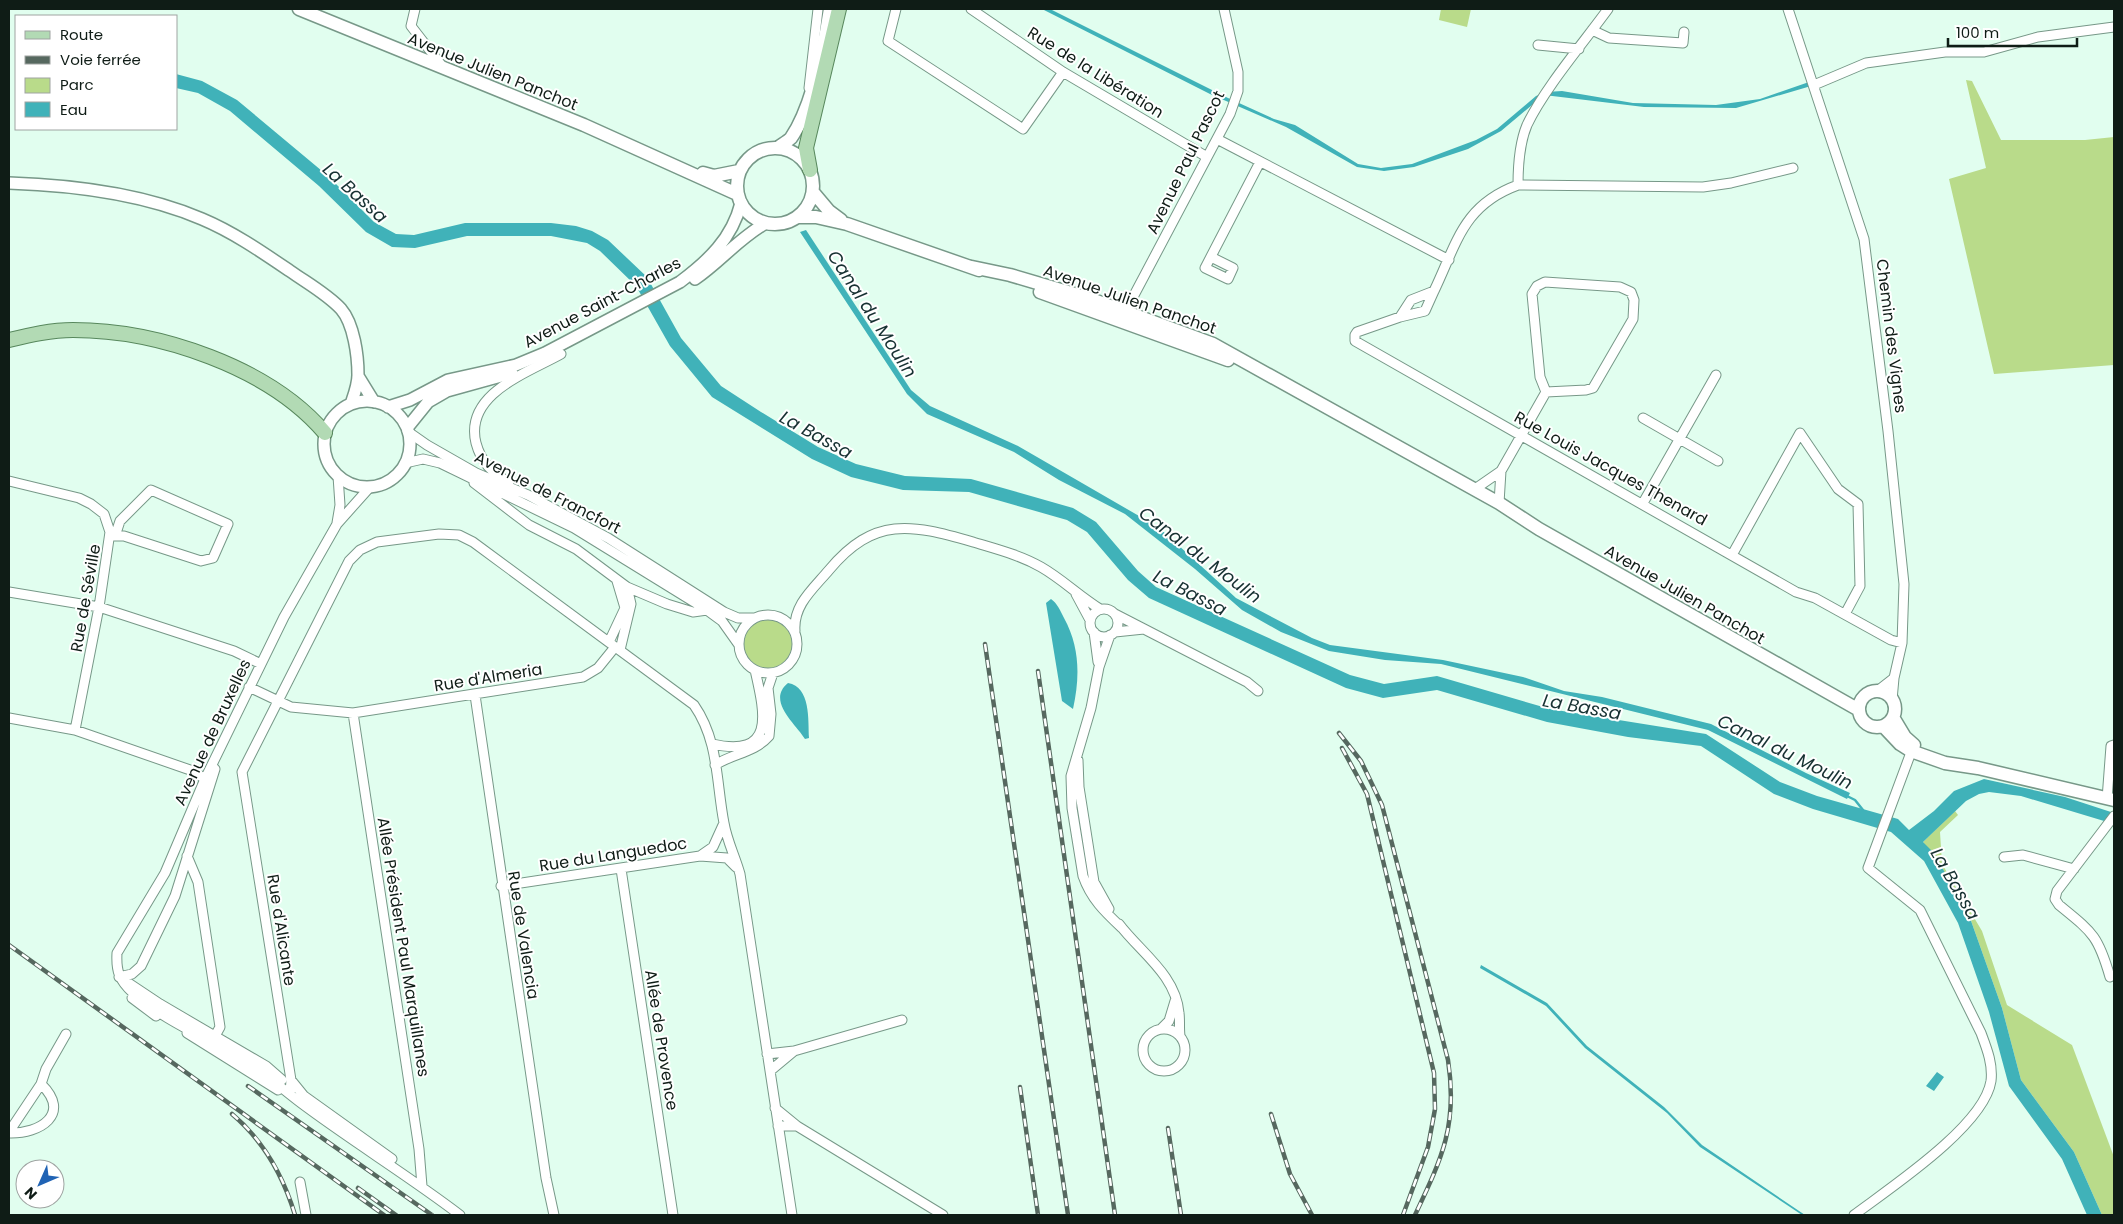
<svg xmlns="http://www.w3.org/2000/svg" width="2123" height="1224" font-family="Poppins,sans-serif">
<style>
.green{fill:#b9db8a}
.water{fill:#40b2b9}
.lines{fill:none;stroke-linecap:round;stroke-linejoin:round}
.stream{stroke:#40b2b9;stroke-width:2.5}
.minor-casing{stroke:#779888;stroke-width:11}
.tertiary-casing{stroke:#779888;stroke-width:14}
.secondary-casing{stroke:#779888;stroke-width:15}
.primary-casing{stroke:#57875c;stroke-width:16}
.minor{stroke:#fff;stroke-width:9}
.tertiary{stroke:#fff;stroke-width:11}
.secondary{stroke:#fff;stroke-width:12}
.primary{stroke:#b2dab4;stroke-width:14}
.rail-casing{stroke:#56685f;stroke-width:4.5}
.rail{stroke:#fff;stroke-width:2.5;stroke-dasharray:8;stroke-linecap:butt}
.labels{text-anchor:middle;stroke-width:4;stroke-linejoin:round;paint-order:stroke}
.street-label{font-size:16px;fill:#0f1c16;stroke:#fff}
.water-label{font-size:18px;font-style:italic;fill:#173132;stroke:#fff}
</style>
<rect width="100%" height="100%" fill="#e1feef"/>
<!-- green -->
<path class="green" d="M1441,9H1471L1467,27L1439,20Z
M1966,80L1972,81L2001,140H2085L2114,137V365L1994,374L1949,179L1986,168Z
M744 644a24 24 0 1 1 48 0a24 24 0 1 1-48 0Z
M1955,811L1958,815L1940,832L1942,864L1982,931L2007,1005L2072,1045L2114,1157V1215H2102L2074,1152L2021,1080L2002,1008L1970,918L1923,842Z"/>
<!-- water -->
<path class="water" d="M1042,9H1050L1228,98L1274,119L1295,125L1358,164L1381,168L1412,164L1476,140L1497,129L1536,96L1546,92L1562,91L1633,103L1716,105L1760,99L1809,82L1811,86L1736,108L1644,107L1544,95L1501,131L1468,149L1414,167L1384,171L1357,167L1286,127L1210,94Z
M176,74L202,81L237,100L328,176L374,222L396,234L414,235L465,223H551L576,226L592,231L608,240L647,277L681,338L721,386L761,412L818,447L856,464L905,476L971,479L1073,508L1096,522L1138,571L1156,587L1350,675L1384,684L1437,676L1550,709L1706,734L1780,782L1817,796L1898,819L1909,830L1934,811L1954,791L1984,779L2065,797L2114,813V824L2021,796L1989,792L1979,794L1966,801L1923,842L1934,853L1970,918L2002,1008L2021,1080L2074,1152L2102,1215H2087L2062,1159L2009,1086L1989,1012L1958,923L1924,861L1891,832L1813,809L1774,794L1701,746L1628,737L1547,722L1437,690L1383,698L1346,688L1149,598L1128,580L1087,532L1067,520L969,492L903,490L851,477L812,459L754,423L712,397L670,346L636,286L600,251L587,243L551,236H467L415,248L392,247L366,232L319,186L230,111L198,93L176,88Z
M806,230L911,390L930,406L1018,446L1146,520L1165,533L1236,598L1312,638L1330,645L1443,660L1523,677L1564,691L1602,697L1711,724L1806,773L1850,793L1847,799L1708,730L1441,664L1385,660L1329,651L1281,632L1242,610L1195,569L1125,514L1059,480L1014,452L927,414L907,394L800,232Z
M1051,599C1057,603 1060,610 1064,618C1080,647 1080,677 1073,709L1062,701L1046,603Z
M788,683C811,687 808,720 809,738L805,739C796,724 766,701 788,683Z
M1481,965L1547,1003L1587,1046L1664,1107L1702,1145L1805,1215H1802L1700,1147L1667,1113L1585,1048L1546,1006L1480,968Z
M1937,1072L1944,1077L1934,1091L1926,1086Z"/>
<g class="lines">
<!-- stream -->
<path class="stream" d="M1847,796L1855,800L1863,810"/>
<!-- minor casing -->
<g class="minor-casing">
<path id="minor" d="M415,9L411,26L442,66
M896,9L888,41L1023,129L1063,72
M971,9L1063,72L1207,157
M1788,9L1864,239L1888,431L1904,584L1902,643L1894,678L1892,700
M1592,30L1609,38L1683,43L1684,32
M1538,45L1579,49
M1814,85L1866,63L1945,52H1984L2038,37L2114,27
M809,88L818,9
M1217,139L1449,260
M1518,185C1518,165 1519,144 1527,125C1544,89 1584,42 1608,9
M1211,257L1233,268L1228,279L1205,268L1260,162
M1434,291C1457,243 1463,205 1518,185L1703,187L1731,183L1793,168
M1123,316L1230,114L1238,91V72L1224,9
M1400,317L1411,300L1434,291L1425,311L1400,317L1357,332L1355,335V341L1796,592L1815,598L1891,640L1902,643
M1643,418L1718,461
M407,431L427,445L476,473L528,495L608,538L724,612L738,618H753
M405,463L423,459L440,463L574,528L707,610L722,621L739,645
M9,481L79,498L91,504L104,514L110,532L99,607L75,730
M509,482C492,473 481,462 476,443C464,394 527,373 561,354
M474,483L529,525L576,549L627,587L667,604L693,612L707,610
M370,487L337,524L284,617L205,779L165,873L117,953C116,971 119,980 133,993C164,1021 214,1041 250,1064C268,1076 284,1090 301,1103C353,1142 409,1176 460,1215
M1475,489L1501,471L1546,392L1540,377L1532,294L1537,286L1545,282L1620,287L1631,292L1634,300L1633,319L1593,388L1586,390L1546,392
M1499,503L1501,471
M1643,503L1716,375
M337,523L340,505L338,476
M111,536H124L201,561L213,558L228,524L151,490L120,521L115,536
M1732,555L1800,433L1838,489L1858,504L1860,586L1845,614
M9,592L99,607L234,651L261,664
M1076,594L1090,620
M1090 623a14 14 0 1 1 28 0a14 14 0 1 1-28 0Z
M1115,614L1247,682L1258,691
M739 644a29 29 0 1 1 58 0a29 29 0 1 1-58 0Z
M795,631C793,605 813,589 829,570C874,516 911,524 973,542C996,549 1020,555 1041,567C1062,579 1079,596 1100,609
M1094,632L1098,662
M1115,632L1144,629
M1110,635L1099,667L1091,708L1071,776L1072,808L1083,876C1091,899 1105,912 1122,928
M609,642L625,608L617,581
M620,650L631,604L627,587
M249,687L291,707L353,713L583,677L598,668L615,647
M1876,692L1894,678
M475,695L546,1178L554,1215
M353,713L419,1149L422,1186
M9,718L75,730L193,771L205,779
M712,744C776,758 765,714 755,670
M1078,760L1079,787L1094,882L1109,909
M715,765C734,753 754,753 769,736L771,714L768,688L773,673
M2107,799L2111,746L2114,745
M723,825L713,847L700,856L727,858L736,867
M187,856L198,882L220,1027L215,1036
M2004,857L2023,855L2074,869
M621,869L673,1215
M501,886L700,856
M1119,924C1140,952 1176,975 1179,1013C1180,1020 1179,1028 1180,1036
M119,977L132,974L141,966L175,896L215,769
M2110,977C2098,935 2092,932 2059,905L2055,899L2057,891L2114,816
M127,982L160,1004L266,1066L282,1080
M132,998L156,1016
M1143 1050a21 21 0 1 1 42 0a21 21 0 1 1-42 0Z
M1161,1029L1169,1021L1175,1001
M187,1033L278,1090
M794,1051L902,1020
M767,1054L794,1051L770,1071
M291,1080L304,1096L392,1159
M290,1093L291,1080L242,772L349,561L360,550L377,542L439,534L459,535L473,542L694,705C719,741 716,782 724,823C727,841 735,856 740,874L792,1215
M775,1108L797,1126H778
M797,1126L943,1215
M9,1132L41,1084L46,1069L66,1034
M9,1133C40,1134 72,1114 41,1084
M300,1182L306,1215
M1854,1215C1890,1188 1984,1126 1991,1081C1993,1064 1987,1049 1981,1033L1920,910L1868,868L1913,747"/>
</g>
<!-- tertiary casing -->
<g class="tertiary-casing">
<path id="tertiary" d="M9,183C70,185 144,194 202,219C233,232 262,252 290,271C307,283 327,294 341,309C354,324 358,356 358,375C358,385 354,395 351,404
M695,279C720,262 739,238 766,223
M358,376L374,402
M324 444a43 43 0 1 1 86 0a43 43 0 1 1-86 0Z
M388,407L410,400L448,380L516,365L545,353L680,282C708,261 732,239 741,203
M407,428L428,402L447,391L512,373"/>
</g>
<!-- secondary casing -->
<g class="secondary-casing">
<path id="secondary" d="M299,9L584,125L737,194
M779,147C783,144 788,141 791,138C813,106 824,47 830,9
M737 186a38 38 0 1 1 76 0a38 38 0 1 1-76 0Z
M703,173L714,176L739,171
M813,192L829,211L841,220
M798,217H816L847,224L979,270
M972,267L1010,275L1088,298L1213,344L1499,503L1539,529L1859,710
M1040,292L1228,360
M1859 709a18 18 0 1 1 36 0a18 18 0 1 1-36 0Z
M1893,717L1905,737L1914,745
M1883,726L1900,744L1911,751L1945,763L1978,768L2114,800"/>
</g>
<!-- primary casing -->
<g class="primary-casing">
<path id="primary" d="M810,170L806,148L839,9
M9,340C30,335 51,330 73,330C158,330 269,367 325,433"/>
</g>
<!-- minor -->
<use href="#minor" class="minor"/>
<!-- tertiary -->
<use href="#tertiary" class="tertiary"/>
<!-- secondary -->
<use href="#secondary" class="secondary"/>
<!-- primary -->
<use href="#primary" class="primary"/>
<!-- rail casing -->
<g class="rail-casing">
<path id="rail" d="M985,644L1068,1215
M1038,671L1115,1215
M1339,733L1361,761L1382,805L1448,1060C1458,1125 1442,1158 1415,1215
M1342,748L1367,794L1434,1073L1435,1109L1428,1147L1403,1215
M9,945L384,1215
M248,1086L432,1215
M1020,1087L1038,1215
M232,1114C264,1141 283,1175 295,1215
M1271,1114L1290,1174L1312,1215
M1168,1128L1181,1215
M358,1188L396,1215"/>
</g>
<!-- rail -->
<use href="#rail" class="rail"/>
</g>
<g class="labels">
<!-- street labels -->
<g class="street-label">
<text transform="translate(493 71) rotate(22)" y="6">Avenue Julien Panchot</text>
<text transform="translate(1096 72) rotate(32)" y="6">Rue de la Libération</text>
<text transform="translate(1185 162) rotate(-64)" y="6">Avenue Paul Pascot</text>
<text transform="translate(1130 299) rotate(19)" y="6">Avenue Julien Panchot</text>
<text transform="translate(602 302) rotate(-28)" y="6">Avenue Saint-Charles</text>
<text transform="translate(1892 336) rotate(83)" y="6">Chemin des Vignes</text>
<text transform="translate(1611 468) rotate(29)" y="6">Rue Louis Jacques Thenard</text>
<text transform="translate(548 492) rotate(27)" y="6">Avenue de Francfort</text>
<text transform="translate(1685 594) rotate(30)" y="6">Avenue Julien Panchot</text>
<text transform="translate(85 598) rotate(-80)" y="6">Rue de Séville</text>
<text transform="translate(488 677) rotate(-9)" y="6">Rue d'Almeria</text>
<text transform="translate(212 732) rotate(-65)" y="6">Avenue de Bruxelles</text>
<text transform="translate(613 854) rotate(-9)" y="6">Rue du Languedoc</text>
<text transform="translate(282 930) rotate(81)" y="6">Rue d'Alicante</text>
<text transform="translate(524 935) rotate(81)" y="6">Rue de Valencia</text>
<text transform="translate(404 947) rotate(81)" y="6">Allée Président Paul Marquillanes</text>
<text transform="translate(662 1040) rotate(81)" y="6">Allée de Provence</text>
</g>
<!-- water labels -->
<g class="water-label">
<text transform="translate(355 193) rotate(42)" y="6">La Bassa</text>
<text transform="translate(872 314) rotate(57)" y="6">Canal du Moulin</text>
<text transform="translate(816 435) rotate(29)" y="6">La Bassa</text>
<text transform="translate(1200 555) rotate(37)" y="6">Canal du Moulin</text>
<text transform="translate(1190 593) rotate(27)" y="6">La Bassa</text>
<text transform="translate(1582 707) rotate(10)" y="6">La Bassa</text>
<text transform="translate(1785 752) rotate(26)" y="6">Canal du Moulin</text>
<text transform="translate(1955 884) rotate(60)" y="6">La Bassa</text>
</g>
</g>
<!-- border -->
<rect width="2123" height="1224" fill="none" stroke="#0f1c16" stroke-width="20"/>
<!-- legend -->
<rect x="15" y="15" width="162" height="115" fill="#ffffff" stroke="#9fa4a2"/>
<rect x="25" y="31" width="25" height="8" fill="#b2dab4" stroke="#9fa4a2"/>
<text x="60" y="40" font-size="15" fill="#0f1c16">Route</text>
<rect x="25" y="56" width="25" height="8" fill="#56685f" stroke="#9fa4a2"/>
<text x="60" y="65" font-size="15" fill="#0f1c16">Voie ferrée</text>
<rect x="25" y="78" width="25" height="15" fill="#b9db8a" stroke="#9fa4a2"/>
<text x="60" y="90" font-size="15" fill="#0f1c16">Parc</text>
<rect x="25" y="102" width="25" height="15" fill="#40b2b9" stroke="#9fa4a2"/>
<text x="60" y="115" font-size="15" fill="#0f1c16">Eau</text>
<!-- north arrow -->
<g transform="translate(40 1184) rotate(225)"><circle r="24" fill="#ffffff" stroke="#9fa4a2"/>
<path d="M0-4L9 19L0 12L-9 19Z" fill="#2063b4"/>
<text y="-8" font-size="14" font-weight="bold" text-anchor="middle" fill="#0f1c16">N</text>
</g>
<!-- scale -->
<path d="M1948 38v8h129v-8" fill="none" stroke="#0f1c16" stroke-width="2.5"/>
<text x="1956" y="38" font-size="15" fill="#0f1c16" stroke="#ffffff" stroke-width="4" paint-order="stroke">100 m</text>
</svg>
